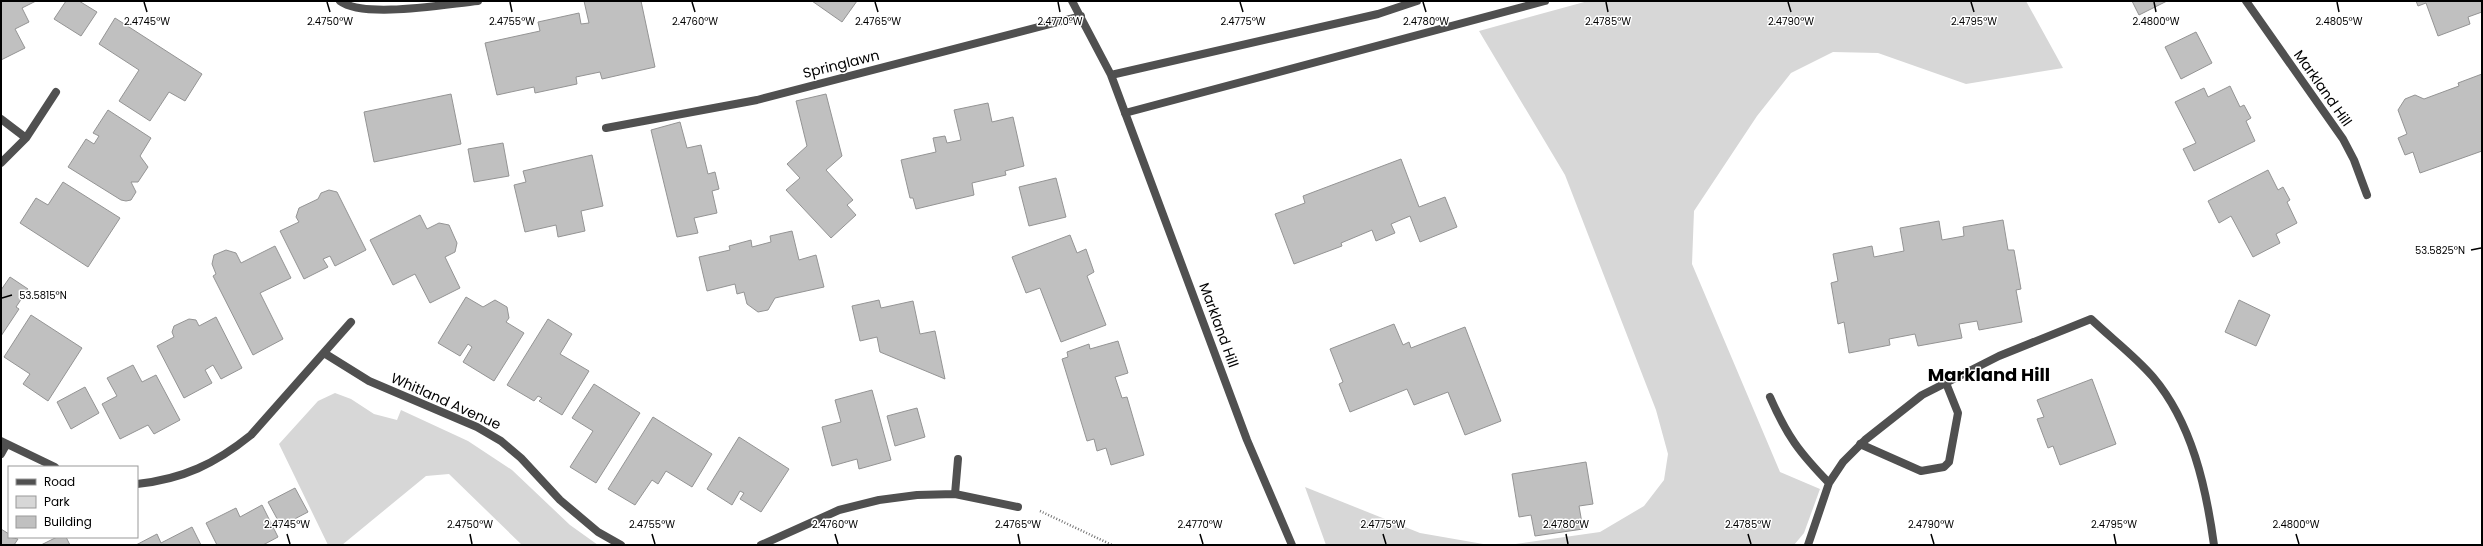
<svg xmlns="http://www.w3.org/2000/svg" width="2483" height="546" font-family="Poppins,sans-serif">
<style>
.green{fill:#d7d7d7}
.building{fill:#c0c0c0;stroke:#949494}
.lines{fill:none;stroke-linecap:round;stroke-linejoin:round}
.path{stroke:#727272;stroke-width:2.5;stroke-dasharray:1 2;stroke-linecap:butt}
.service{stroke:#505050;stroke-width:8}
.minor{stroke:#505050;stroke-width:8}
.ticks{fill:none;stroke:#000;stroke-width:1.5}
.labels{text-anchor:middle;stroke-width:3;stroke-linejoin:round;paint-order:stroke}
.street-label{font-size:14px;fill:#000;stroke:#fff}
.district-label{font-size:18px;font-weight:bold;fill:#000;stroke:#fff}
.ticks-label{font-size:10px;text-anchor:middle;fill:#000;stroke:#fff;stroke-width:3;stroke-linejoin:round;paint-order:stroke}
</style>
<rect width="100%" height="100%" fill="#fff"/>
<!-- green -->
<path class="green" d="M1588,1H2026L2063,68L1966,84L1878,53L1833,52L1791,73L1757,116L1694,211L1692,264L1780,472L1820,489L1804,533L1794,545H1509L1600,532L1644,506L1664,480L1668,454L1656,410L1565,175L1479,31Z
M335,393L351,399L374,414L397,420L401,410L468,441L512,470L570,525L598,545H522L449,474L426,476L342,545H328L279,444L318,401Z
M1305,487L1420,533L1489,545H1326Z"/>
<!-- building -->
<path class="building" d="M1,1H36L22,8L29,22L15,29L25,48L1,60Z
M66,1H79L97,12L81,36L54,19Z
M584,1H641L655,67L602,79L600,72L576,77L577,84L535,93L534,87L497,95L485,43L540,31L538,22L579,13L581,24L589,23Z
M812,1H857L842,22Z
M2132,1H2167L2139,15Z
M2416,1H2482V12L2468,17L2470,24L2438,36L2426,3L2418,6Z
M115,18L202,74L185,101L169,92L150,121L119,101L139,70L99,44Z
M2196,32L2212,63L2181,79L2165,47Z
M2482,74V151L2420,173L2413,152L2405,155L2398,138L2407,134L2398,110L2405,99L2415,95L2424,99L2459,86L2458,83Z
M2230,86L2240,107L2244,105L2251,118L2246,121L2255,141L2194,171L2183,149L2196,143L2175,102L2204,88L2208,97Z
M451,94L461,144L374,162L364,112Z
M826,94L842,156L826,170L853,200L847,205L856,215L831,238L786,190L800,178L787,164L807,146L796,101Z
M988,103L992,122L1013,117L1024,166L1005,171L1006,175L972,183L974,195L916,209L913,198H910L901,160L936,152L933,138L945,136L947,143L961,140L954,110Z
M108,110L151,138L140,156L148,167L138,182H131L136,192L131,200L126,201L121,200L68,167L86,139L94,144L99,136L93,133Z
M680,122L687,148L701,145L708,174L715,172L719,189L712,191L717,213L694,218L698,233L677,237L651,130Z
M503,143L509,176L474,182L468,149Z
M592,155L603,206L581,211L585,231L558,237L556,225L525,232L514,185L526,182L523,171Z
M1401,159L1419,207L1445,197L1457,227L1420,242L1410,216L1391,224L1395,233L1376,241L1372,230L1341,243L1342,246L1294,264L1275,214L1305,203L1303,196Z
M2268,170L2278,190L2283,187L2290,200L2287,202L2297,223L2276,234L2280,243L2253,257L2231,216L2219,223L2208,201Z
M1056,178L1066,217L1029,226L1019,187Z
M63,182L120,218L88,267L20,223L36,198L48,205Z
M329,190L337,192L366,250L335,266L330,256L323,259L328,267L304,279L280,231L299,222L296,217L299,208L318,199L321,193Z
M420,215L427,229L439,223L449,225L457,243L455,252L445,257L460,288L430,303L415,274L393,285L370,240Z
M2003,220L2008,250H2014L2021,289L2016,290L2022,322L1979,330L1977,321L1959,324L1962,338L1918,346L1915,334L1889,339L1890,345L1849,353L1844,322L1838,324L1831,283L1838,281L1833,254L1872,246L1874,257L1904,251L1900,228L1939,221L1942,240L1964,236L1963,227Z
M792,231L799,260L816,255L824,287L775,298L768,310L758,312L747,304L744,292L737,294L735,284L707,291L699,257L730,250L729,246L751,240L752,247L771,242L770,236Z
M1070,235L1077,253L1086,249L1094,272L1087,276L1106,325L1061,342L1040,288L1026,293L1012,257Z
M275,246L291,278L260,293L283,339L253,355L213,276L216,274L212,264L214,255L226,250L236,253L241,263Z
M10,277L28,289L16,307L19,309L1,336V290Z
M466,297L483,307L495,300L507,307L509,318L506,322L524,333L494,381L463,362L472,347L468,344L460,356L438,343Z
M879,300L881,308L913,301L920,334L935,331L945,379L880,352L877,337L860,341L852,306Z
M2239,300L2270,315L2256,346L2225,332Z
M31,315L82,348L48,401L23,384L30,374L4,357Z
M216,317L242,368L221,379L213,365L205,370L212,383L184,398L157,346L174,337L172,332L174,326L189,319L196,320L199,326Z
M548,319L572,334L560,354L589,371L562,415L539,401L542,398L538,396L534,401L507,385Z
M1394,324L1403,345L1409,342L1411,348L1465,327L1501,421L1465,435L1448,392L1414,405L1407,389L1350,412L1339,384L1343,382L1330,349Z
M1118,341L1128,373L1115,377L1122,398L1127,397L1144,455L1111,465L1106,448L1097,451L1094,439L1087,441L1062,359L1068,357L1067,352L1089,344L1090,349Z
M133,365L142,382L156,375L180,420L154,434L148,425L120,439L102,404L117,396L107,378Z
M2092,379L2116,444L2060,465L2053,446L2048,448L2037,419L2044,417L2037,400Z
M594,384L640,413L596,483L570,467L593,431L572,418Z
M85,387L99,413L71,429L57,402Z
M872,390L891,460L859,469L857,459L832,466L822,427L841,422L835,400Z
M917,408L925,437L895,446L887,416Z
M653,417L712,454L692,487L666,471L658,484L652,480L635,505L608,489Z
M739,437L789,469L761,512L740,499L744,493L740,491L732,505L707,489Z
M1586,462L1593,504L1579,506L1583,529L1535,536L1531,515L1519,517L1512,474Z
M295,488L308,512L281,526L268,502Z
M262,505L278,537L263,545H217L206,523L236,508L240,517Z
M192,527L201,545H136L157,534L161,543Z
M1,529L9,534V537L18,539L14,545H1Z
M57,537H66L70,545H41Z"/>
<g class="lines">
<!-- path -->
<path class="path" d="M1040,511L1112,545"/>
<!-- service -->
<path class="service" d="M340,1C364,19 446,4 478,1
M2246,1L2343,139L2354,160L2367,195
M1125,113L1545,1
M1770,397C1787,436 1799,452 1829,483
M1860,444L1921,471L1944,467L1949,462L1958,413L1946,383
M1808,545L1829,483L1843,462L1865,440L1922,395L1999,356L2091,319C2111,338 2135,356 2153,377C2192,423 2206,487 2214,545"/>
<!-- minor -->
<path class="minor" d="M1072,1L1111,75L1247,440L1292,545
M1111,75L1378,14L1417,1
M1,119L26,138
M606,128L757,100L1081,16
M1,163L26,138L56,92
M324,353L369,381L477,427L501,441L521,458L560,500L598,532L621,545
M1,441L55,467
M1,454L6,445
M137,484C183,479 215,464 251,435L351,322
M955,494L958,459
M761,545L839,510L879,500L917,495L955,494L1018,507"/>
</g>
<!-- ticks -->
<path class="ticks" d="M144,2L147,12M327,2L330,12M510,2L512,12M692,2L695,12M875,2L878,12M1058,2L1060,12M1240,2L1243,12M1423,2L1426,12M1606,2L1608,12M1788,2L1791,12M1971,2L1974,12M2154,2L2156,12M2337,2L2339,12M2471,250L2481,248M2,298L12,295M287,534L290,544M470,534L472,544M652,534L655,544M835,534L838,544M1018,534L1020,544M1200,534L1203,544M1383,534L1386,544M1566,534L1568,544M1748,534L1751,544M1931,534L1934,544M2114,534L2116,544M2296,534L2299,544"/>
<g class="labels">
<!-- street labels -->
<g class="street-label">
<text transform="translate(841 64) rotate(-14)" y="5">Springlawn</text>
<text transform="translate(2323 88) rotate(55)" y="5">Markland Hill</text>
<text transform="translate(1219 325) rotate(70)" y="5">Markland Hill</text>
<text transform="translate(446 401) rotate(24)" y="5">Whitland Avenue</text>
</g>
<!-- district labels -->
<g class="district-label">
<text x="1989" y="381">Markland Hill</text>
</g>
</g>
<g class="ticks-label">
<text x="147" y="25">2.4745°W</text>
<text x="330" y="25">2.4750°W</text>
<text x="512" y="25">2.4755°W</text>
<text x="695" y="25">2.4760°W</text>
<text x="878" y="25">2.4765°W</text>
<text x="1060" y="25">2.4770°W</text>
<text x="1243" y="25">2.4775°W</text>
<text x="1426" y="25">2.4780°W</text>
<text x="1608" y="25">2.4785°W</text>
<text x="1791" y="25">2.4790°W</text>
<text x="1974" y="25">2.4795°W</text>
<text x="2156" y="25">2.4800°W</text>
<text x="2339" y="25">2.4805°W</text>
<text x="2440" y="254">53.5825°N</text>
<text x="43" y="299">53.5815°N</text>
<text x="287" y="528">2.4745°W</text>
<text x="470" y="528">2.4750°W</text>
<text x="652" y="528">2.4755°W</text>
<text x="835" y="528">2.4760°W</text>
<text x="1018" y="528">2.4765°W</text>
<text x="1200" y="528">2.4770°W</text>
<text x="1383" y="528">2.4775°W</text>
<text x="1566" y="528">2.4780°W</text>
<text x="1748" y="528">2.4785°W</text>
<text x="1931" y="528">2.4790°W</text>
<text x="2114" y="528">2.4795°W</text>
<text x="2296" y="528">2.4800°W</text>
</g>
<!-- border -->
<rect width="2483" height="546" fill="none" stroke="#000000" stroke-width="4"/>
<!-- legend -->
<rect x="8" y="466" width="130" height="72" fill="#ffffff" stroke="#999999"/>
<rect x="16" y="479" width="20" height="6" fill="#505050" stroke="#999999"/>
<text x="44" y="486" font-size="12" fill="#000000">Road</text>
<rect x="16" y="496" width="20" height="12" fill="#d7d7d7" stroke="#999999"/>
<text x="44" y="506" font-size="12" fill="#000000">Park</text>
<rect x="16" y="516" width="20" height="12" fill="#c0c0c0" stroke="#999999"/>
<text x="44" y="526" font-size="12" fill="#000000">Building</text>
</svg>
